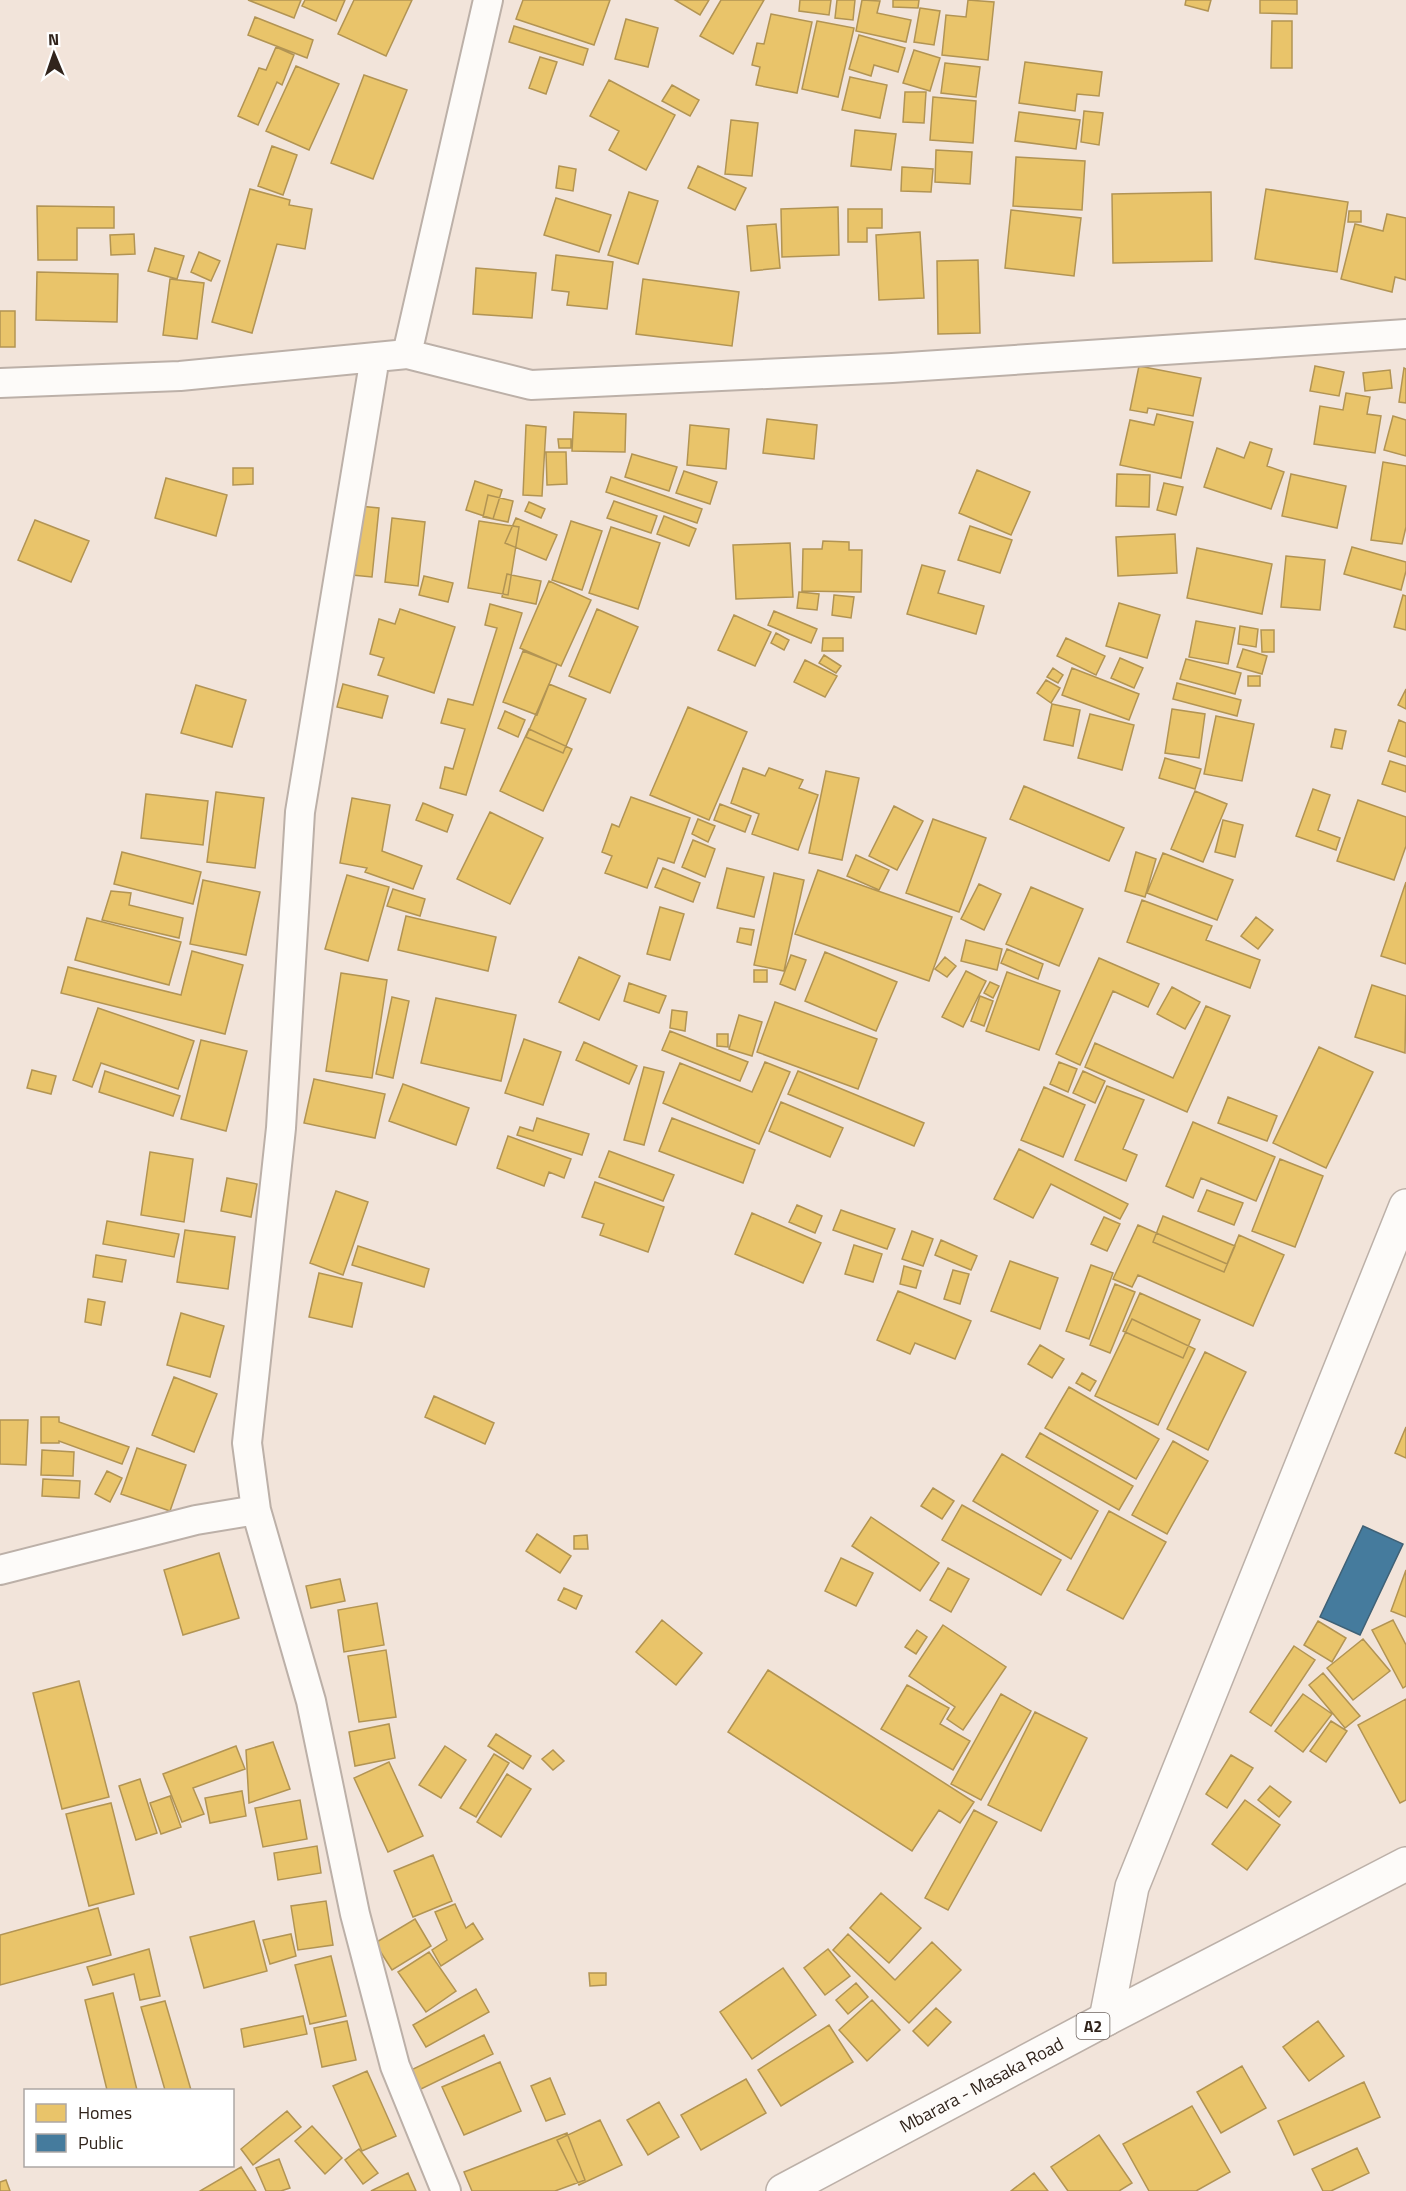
<svg xmlns="http://www.w3.org/2000/svg" width="1406" height="2191" font-family="'Titillium Web',sans-serif">
<style>
.homes{fill:#e9c46a;stroke:#b29453;stroke-width:1.5}
.public{fill:#457b9d;stroke:#3f6176;stroke-width:1.5}
.lines{fill:none;stroke-linecap:round;stroke-linejoin:round}
.street-casing{stroke:#bcb0a8;stroke-width:32}
.secondary-casing{stroke:#bcb0a8;stroke-width:36}
.highway-casing{stroke:#bcb0a8;stroke-width:36}
.street{stroke:#fdfbf9;stroke-width:28}
.secondary{stroke:#fdfbf9;stroke-width:33}
.highway{stroke:#fdfbf9;stroke-width:33}
.labels{text-anchor:middle;stroke-width:6;stroke-linejoin:round;paint-order:stroke}
.shield{fill:#fff;stroke:#6f6660;stroke-width:1.5}
.shield-label{font-size:16px;font-weight:bold;fill:#31241c}
.street-label{font-size:18px;fill:#31241c;stroke:#fff}
</style>
<rect width="100%" height="100%" fill="#f2e4da"/>
<!-- homes -->
<path class="homes" d="M248,0H301L294,18Z
M305,0H345L336,21L302,6Z
M354,0H412L386,56L338,34Z
M523,0H610L594,45L516,19Z
M675,0H709L700,15Z
M721,0H764L733,54L700,36Z
M800,0H831L829,15L799,11Z
M837,0H855L853,20L835,18Z
M862,0L880,1L877,13L911,20L906,42L856,31Z
M893,0H919L918,8L893,7Z
M968,0L994,2L988,60L942,55L946,15L966,17Z
M1186,0H1211L1208,11L1185,5Z
M1260,0H1297V14L1260,13Z
M920,8L940,11L934,45L914,42Z
M771,14L812,22L797,93L756,85L760,67L752,65L757,43L764,44Z
M255,17L313,40L307,58L248,35Z
M626,19L658,28L648,67L615,59Z
M817,21L854,28L838,97L802,89Z
M1272,21H1292V68H1271Z
M514,26L588,49L583,65L509,42Z
M859,35L905,48L898,72L874,65L871,76L849,69Z
M276,47L294,55L282,85L277,82L258,125L238,116L259,68L266,70Z
M914,50L940,58L930,91L903,83Z
M540,57L557,62L546,94L529,88Z
M1025,62L1102,72L1099,96L1077,94L1075,111L1019,103Z
M945,63L980,67L976,97L941,93Z
M296,66L339,84L309,150L266,131Z
M364,75L407,90L373,179L331,163Z
M850,77L887,85L880,118L842,110Z
M609,80L675,115L646,170L609,150L619,131L590,116Z
M672,85L699,100L690,116L662,101Z
M905,92H926L924,123L903,122Z
M933,97L976,101L973,143L930,140Z
M1084,111L1103,113L1099,145L1081,142Z
M1019,112L1080,120L1076,149L1015,141Z
M731,120L758,123L752,176L725,174Z
M855,130L896,134L891,170L851,166Z
M272,146L297,155L283,195L258,186Z
M936,150L972,152L970,184L935,182Z
M1016,157L1085,161L1082,210L1013,206Z
M559,166L576,169L573,191L556,188Z
M698,166L746,188L735,210L688,188Z
M902,167L933,169L931,192L901,191Z
M250,189L290,200L289,205L312,209L305,249L277,244L252,333L212,322Z
M1266,189L1348,202L1337,272L1255,259Z
M629,192L658,201L638,264L608,255Z
M1211,192L1212,261L1113,263L1112,194Z
M556,198L611,215L599,252L544,235Z
M37,206L114,207V228H77V260H38Z
M838,207L839,255L782,257L781,209Z
M848,209H882V228H867V242H848Z
M1011,210L1081,218L1074,276L1005,268Z
M1349,211H1361V222H1348Z
M1387,214L1406,218V280L1395,277L1392,292L1341,279L1355,224L1383,231Z
M776,224L780,268L751,271L747,226Z
M920,232L924,298L879,300L876,235Z
M134,234L135,254L111,255L110,235Z
M155,248L184,256L177,279L148,271Z
M199,252L220,261L211,281L191,272Z
M556,255L613,262L607,309L567,305L569,292L552,290Z
M978,260L980,333L938,334L937,261Z
M476,268L536,273L532,318L473,314Z
M37,272L118,274L117,322L36,320Z
M170,279L204,283L197,339L163,335Z
M643,279L739,292L732,346L636,334Z
M0,311H15V347H0Z
M1139,366L1201,378L1193,416L1148,408L1147,413L1130,410Z
M1315,366L1344,372L1339,396L1310,391Z
M1404,368L1406,369V403L1399,402Z
M1390,370L1392,388L1365,391L1363,373Z
M1346,393L1370,397L1367,414L1381,416L1375,453L1314,444L1320,406L1343,410Z
M574,412L626,414L625,452L572,451Z
M1157,414L1193,422L1181,478L1120,465L1130,420L1154,425Z
M1393,416L1406,420V456L1384,450Z
M767,419L817,425L814,459L763,453Z
M526,425L546,427L542,496L523,495Z
M690,425L729,429L726,469L687,465Z
M558,439H571V448H559Z
M1250,442L1272,449L1267,466L1284,472L1271,509L1204,487L1217,448L1244,458Z
M546,452H566L567,484L547,485Z
M632,454L677,467L669,491L625,477Z
M1383,462L1406,466V527L1402,544L1371,540Z
M233,468H253V484L233,485Z
M977,470L1030,492L1011,535L959,513Z
M684,471L717,482L710,504L676,493Z
M1117,474L1150,475L1149,507L1116,506Z
M1291,474L1346,486L1337,528L1282,516Z
M611,477L702,509L697,523L606,492Z
M166,478L227,495L216,536L155,518Z
M475,481L502,490L493,519L466,510Z
M1164,483L1183,487L1176,515L1157,510Z
M488,495L513,501L508,522L483,517Z
M614,501L657,516L651,533L607,518Z
M529,502L545,509L541,518L525,511Z
M349,505L379,508L372,577L342,574Z
M664,516L696,529L689,546L657,534Z
M392,518L425,522L418,586L385,582Z
M516,518L557,535L546,560L505,543Z
M35,520L89,541L71,582L18,560Z
M479,521L519,527L508,595L468,588Z
M571,521L602,531L582,590L552,580Z
M970,526L1012,540L1000,573L958,560Z
M611,527L660,543L638,609L589,593Z
M1175,534L1177,573L1118,576L1116,537Z
M823,541L849,542V550H862L861,592L802,591L803,549H822Z
M790,543L793,597L736,599L733,545Z
M1352,547L1406,562V571L1401,590L1344,574Z
M1197,548L1272,564L1262,614L1187,598Z
M1286,556L1325,560L1320,610L1281,607Z
M922,565L945,571L938,593L984,606L976,634L907,614Z
M507,574L541,581L536,604L502,597Z
M424,576L453,583L448,602L419,595Z
M549,581L591,600L561,666L520,648Z
M799,592L819,594L817,610L797,608Z
M834,595L854,597L851,618L832,615Z
M1403,595L1406,596V630L1394,627Z
M1119,603L1160,615L1147,658L1106,646Z
M490,604L522,613L466,795L440,788L445,767L453,769L465,729L441,723L448,699L473,705L497,628L485,625Z
M400,609L455,627L434,693L378,675L384,658L370,654L379,619L395,624Z
M597,609L638,627L610,693L569,676Z
M774,611L817,629L811,643L768,625Z
M734,615L771,632L755,666L718,650Z
M1196,621L1235,628L1228,664L1189,657Z
M1240,626L1258,629L1256,647L1238,644Z
M1261,630H1274V652H1262Z
M776,633L789,640L784,650L771,643Z
M823,638H843V651H822Z
M1066,638L1105,656L1096,675L1057,656Z
M1243,649L1267,656L1262,674L1237,667Z
M523,651L557,664L537,715L503,702Z
M824,655L841,666L836,673L819,663Z
M1120,658L1143,668L1134,688L1111,678Z
M1186,659L1241,673L1235,694L1180,679Z
M805,660L837,676L825,697L794,682Z
M1053,668L1063,675L1058,683L1047,677Z
M1072,668L1139,694L1129,720L1062,695Z
M1248,676H1260V686H1248Z
M1046,680L1060,688L1051,703L1037,693Z
M1177,683L1241,700L1237,716L1173,699Z
M343,684L388,696L382,718L337,707Z
M549,684L586,699L563,753L526,737Z
M196,685L246,700L232,747L181,733Z
M1406,689V709L1398,705Z
M1052,704L1080,710L1073,746L1044,740Z
M688,707L747,732L709,820L650,795Z
M1172,709L1205,714L1199,758L1165,753Z
M505,711L525,720L518,737L498,728Z
M1090,714L1134,725L1122,770L1078,758Z
M1216,716L1254,724L1242,781L1204,774Z
M1399,720L1406,723V757L1388,751Z
M529,729L572,749L543,811L500,791Z
M1335,729L1346,731L1342,749L1331,747Z
M1165,758L1201,769L1195,789L1159,778Z
M1390,761L1406,766V792L1382,784Z
M743,768L765,776L769,768L803,780L799,788L818,795L798,850L752,834L759,814L731,803Z
M826,771L859,778L842,860L809,853Z
M1024,786L1124,828L1109,861L1010,819Z
M1313,789L1330,795L1318,830L1340,838L1336,850L1296,836Z
M1195,791L1227,804L1203,862L1171,849Z
M216,792L264,798L255,868L207,862Z
M146,794L208,801L203,845L141,838Z
M631,797L690,818L674,863L658,858L647,888L605,873L612,856L602,852L612,824L619,827Z
M352,798L390,805L382,851L422,866L413,889L365,872L367,868L340,863Z
M1358,800L1406,817V846L1394,880L1337,861Z
M423,803L453,815L447,832L416,820Z
M720,804L751,816L745,832L714,820Z
M894,806L923,821L897,870L869,856Z
M490,812L543,838L510,904L457,879Z
M698,819L715,826L708,842L692,834Z
M933,819L986,838L959,912L906,893Z
M1223,820L1243,825L1235,857L1215,852Z
M693,840L715,849L705,877L682,867Z
M122,852L201,872L193,904L114,884Z
M1136,852L1156,859L1145,897L1125,891Z
M1163,853L1233,880L1217,920L1147,893Z
M856,855L889,870L879,890L847,876Z
M663,868L700,883L693,902L655,887Z
M727,868L764,877L754,917L717,908Z
M818,870L952,917L929,981L795,934Z
M774,873L804,880L784,971L754,965Z
M347,875L389,887L368,961L325,949Z
M203,880L260,892L246,955L190,944Z
M1406,882V964L1381,956Z
M979,884L1001,894L984,930L961,919Z
M1031,887L1083,909L1059,966L1006,944Z
M393,889L425,899L420,916L387,906Z
M111,891L131,893L129,905L183,918L179,938L102,920Z
M1142,900L1212,926L1206,940L1260,960L1250,988L1127,942Z
M660,907L684,914L670,960L647,954Z
M406,916L496,937L488,971L398,950Z
M1256,917L1273,930L1258,949L1241,936Z
M87,918L181,942L169,985L75,960Z
M740,928L754,930L751,945L737,942Z
M966,940L1002,949L997,970L961,961Z
M1007,949L1043,964L1038,979L1001,963Z
M192,951L243,965L225,1034L61,993L68,967L181,995Z
M825,952L897,982L876,1031L805,1001Z
M791,955L806,960L795,990L780,984Z
M579,957L620,976L599,1020L559,1002Z
M945,957L956,966L947,977L935,969Z
M1099,958L1159,984L1148,1007L1113,991L1080,1065L1056,1054Z
M754,970H767V982H754Z
M966,971L986,981L963,1027L942,1017Z
M1007,972L1060,991L1039,1050L986,1031Z
M341,973L387,980L372,1078L326,1071Z
M990,982L999,986L993,998L984,993Z
M629,983L666,996L659,1013L624,1001Z
M1372,985L1406,996L1405,1053L1355,1037Z
M1172,987L1200,1002L1185,1029L1157,1014Z
M980,996L993,1001L984,1026L971,1021Z
M392,997L409,1001L393,1078L376,1074Z
M436,998L516,1015L501,1081L421,1063Z
M775,1002L877,1039L858,1089L757,1052Z
M1206,1006L1230,1016L1187,1112L1085,1067L1095,1043L1173,1078Z
M98,1008L194,1041L178,1089L101,1063L92,1087L73,1080Z
M672,1010L687,1012L685,1031L670,1028Z
M739,1015L762,1022L752,1056L729,1049Z
M670,1031L748,1062L740,1081L662,1050Z
M717,1034H728V1047L717,1046Z
M524,1039L561,1052L543,1105L505,1093Z
M201,1040L247,1051L226,1131L181,1119Z
M584,1042L637,1066L629,1084L576,1060Z
M1319,1047L1373,1072L1326,1168L1273,1143Z
M765,1062L790,1072L759,1144L663,1103L680,1063L752,1092Z
M1059,1062L1077,1069L1068,1092L1050,1084Z
M644,1067L664,1072L644,1145L624,1140Z
M32,1070L56,1076L51,1094L27,1088Z
M105,1071L180,1096L173,1116L99,1092Z
M798,1071L924,1123L914,1146L788,1094Z
M1083,1071L1105,1081L1095,1103L1073,1093Z
M314,1079L385,1094L375,1138L304,1123Z
M403,1084L469,1108L456,1145L389,1121Z
M1107,1086L1144,1100L1123,1149L1137,1155L1126,1181L1075,1160Z
M1044,1087L1085,1105L1063,1157L1021,1140Z
M1228,1097L1277,1116L1267,1141L1218,1123Z
M781,1102L843,1128L830,1157L769,1131Z
M537,1118L589,1134L582,1155L517,1135L520,1127L533,1131Z
M672,1118L755,1150L743,1183L659,1151Z
M1193,1122L1275,1157L1256,1201L1201,1178L1193,1198L1166,1186Z
M508,1136L571,1159L564,1178L549,1172L544,1186L497,1168Z
M1019,1149L1128,1204L1120,1219L1051,1184L1033,1218L994,1199Z
M609,1151L674,1175L663,1201L599,1177Z
M150,1152L193,1159L184,1222L141,1215Z
M1280,1159L1323,1176L1295,1247L1252,1231Z
M227,1178L257,1184L251,1217L221,1211Z
M595,1182L664,1207L648,1252L600,1235L604,1224L582,1217Z
M1207,1190L1243,1203L1234,1225L1198,1211Z
M336,1191L368,1202L343,1275L310,1263Z
M797,1205L822,1216L815,1233L789,1222Z
M841,1210L895,1229L887,1249L833,1230Z
M752,1213L821,1243L803,1283L735,1254Z
M1163,1216L1235,1246L1224,1272L1153,1242Z
M1104,1217L1120,1224L1107,1251L1091,1244Z
M107,1221L179,1234L174,1257L103,1244Z
M1138,1225L1227,1264L1239,1235L1284,1255L1253,1326L1138,1275L1132,1287L1113,1279Z
M185,1230L235,1237L228,1289L177,1282Z
M912,1231L933,1239L923,1266L902,1259Z
M941,1240L977,1256L971,1270L935,1255Z
M854,1245L882,1254L873,1282L845,1274Z
M358,1246L429,1269L424,1287L352,1265Z
M96,1255L126,1260L122,1282L93,1277Z
M1010,1261L1058,1278L1040,1329L991,1311Z
M1091,1265L1113,1273L1089,1339L1066,1331Z
M904,1266L921,1271L916,1288L900,1284Z
M953,1270L969,1274L960,1304L944,1299Z
M319,1273L362,1283L352,1327L309,1317Z
M1115,1284L1135,1292L1110,1353L1090,1345Z
M898,1291L971,1321L955,1359L915,1343L910,1354L877,1340Z
M1140,1293L1200,1320L1183,1358L1123,1331Z
M88,1299L105,1302L101,1325L85,1322Z
M181,1313L224,1326L210,1377L167,1365Z
M1132,1319L1195,1349L1158,1425L1095,1396Z
M1040,1345L1064,1359L1052,1378L1028,1364Z
M1205,1352L1246,1372L1208,1450L1167,1429Z
M1082,1373L1096,1381L1090,1391L1076,1383Z
M174,1377L217,1394L194,1452L152,1435Z
M1069,1387L1159,1439L1136,1479L1045,1428Z
M434,1396L494,1423L485,1444L425,1417Z
M41,1417H59V1422L129,1447L122,1464L59,1441V1443H41Z
M0,1420H28L26,1465L0,1464Z
M1406,1427V1458L1395,1453Z
M1040,1433L1133,1486L1119,1510L1026,1457Z
M1173,1441L1208,1461L1167,1534L1132,1515Z
M137,1448L186,1465L170,1511L121,1494Z
M42,1450L74,1452L73,1476L41,1475Z
M1002,1454L1098,1511L1071,1559L973,1501Z
M107,1471L122,1478L110,1502L95,1494Z
M43,1479L80,1481L79,1498L42,1496Z
M933,1488L954,1501L942,1519L921,1506Z
M962,1505L1061,1560L1041,1595L942,1540Z
M1109,1511L1166,1542L1123,1619L1067,1590Z
M871,1517L939,1563L920,1591L852,1546Z
M537,1534L571,1556L560,1573L526,1551Z
M587,1535L588,1549H574V1536Z
M219,1553L239,1618L183,1635L164,1570Z
M841,1558L873,1573L856,1606L825,1591Z
M948,1568L969,1579L951,1612L930,1600Z
M1406,1570V1617L1391,1611Z
M340,1579L345,1601L311,1608L306,1586Z
M564,1588L582,1596L576,1609L558,1600Z
M377,1603L384,1645L344,1652L338,1610Z
M662,1620L702,1653L676,1685L636,1652Z
M1393,1620L1406,1645V1686L1403,1688L1372,1630Z
M1318,1621L1346,1638L1332,1662L1304,1645Z
M943,1625L1006,1667L963,1730L947,1719L955,1707L909,1676Z
M917,1630L927,1637L916,1654L905,1647Z
M1363,1639L1390,1671L1353,1700L1327,1668Z
M1294,1646L1315,1660L1271,1726L1250,1712Z
M386,1650L396,1717L359,1722L348,1656Z
M768,1670L974,1802L960,1823L939,1810L912,1851L728,1732Z
M1323,1673L1360,1716L1345,1728L1309,1685Z
M79,1681L109,1797L62,1809L33,1693Z
M907,1685L949,1708L940,1724L970,1741L953,1770L881,1729Z
M1001,1694L1031,1711L981,1800L951,1784Z
M1303,1694L1332,1714L1303,1752L1275,1731Z
M1406,1699V1800L1400,1803L1358,1725Z
M1035,1712L1087,1738L1041,1831L988,1805Z
M1331,1721L1347,1731L1326,1762L1310,1751Z
M389,1724L395,1758L355,1766L349,1732Z
M496,1734L531,1756L523,1769L488,1746Z
M273,1742L290,1789L249,1803L246,1750Z
M236,1746L245,1769L193,1788L204,1814L182,1822L163,1774Z
M445,1746L466,1760L441,1798L419,1785Z
M553,1750L564,1761L553,1770L542,1759Z
M494,1754L509,1763L476,1817L460,1808Z
M1231,1755L1253,1768L1227,1808L1206,1794Z
M389,1762L423,1836L388,1852L354,1778Z
M507,1774L531,1789L501,1837L477,1822Z
M140,1779L157,1833L136,1840L119,1786Z
M1270,1786L1291,1802L1279,1817L1258,1800Z
M242,1791L246,1816L210,1823L205,1798Z
M170,1796L181,1827L161,1834L150,1803Z
M300,1800L307,1839L263,1847L255,1808Z
M1245,1800L1280,1825L1247,1870L1212,1844Z
M111,1803L134,1894L89,1906L66,1814Z
M974,1810L997,1822L948,1910L925,1898Z
M317,1846L321,1873L278,1880L274,1853Z
M433,1855L452,1901L413,1917L394,1871Z
M881,1893L921,1928L889,1963L850,1928Z
M326,1901L333,1945L298,1950L291,1906Z
M455,1904L466,1928L473,1923L483,1939L441,1966L432,1950L447,1940L435,1912Z
M98,1908L111,1955L0,1985V1935Z
M415,1919L431,1946L392,1970L375,1943Z
M254,1921L267,1971L204,1988L190,1937Z
M291,1934L296,1956L270,1964L263,1940Z
M848,1934L895,1980L932,1942L961,1970L909,2023L833,1950Z
M149,1949L160,1996L140,2000L134,1974L93,1985L87,1967Z
M828,1949L850,1976L825,1995L804,1968Z
M429,1952L456,1991L426,2012L398,1972Z
M331,1956L346,2016L310,2024L295,1965Z
M783,1968L816,2015L752,2059L720,2012Z
M589,1973H606V1985L590,1986Z
M856,1983L868,1997L848,2014L836,2000Z
M476,1989L489,2012L426,2047L413,2025Z
M113,1993L137,2090H107L85,2000Z
M872,2000L900,2030L867,2061L839,2030Z
M165,2001L191,2090H165L141,2007Z
M936,2008L951,2022L928,2046L913,2031Z
M303,2016L307,2034L244,2047L241,2029Z
M347,2021L356,2060L322,2067L314,2028Z
M1318,2021L1344,2056L1309,2081L1283,2047Z
M829,2025L853,2062L781,2106L758,2070Z
M484,2035L493,2054L421,2089L411,2070Z
M500,2062L521,2111L464,2135L442,2087Z
M1242,2066L1266,2108L1221,2133L1197,2092Z
M367,2071L396,2136L362,2151L333,2086Z
M550,2078L565,2114L546,2121L531,2086Z
M746,2079L766,2113L701,2150L681,2115Z
M1364,2082L1380,2117L1294,2155L1278,2121Z
M659,2102L679,2137L648,2155L627,2120Z
M1192,2106L1230,2172L1196,2191H1149L1123,2144Z
M287,2111L301,2127L253,2165L241,2149Z
M600,2120L622,2165L579,2185L557,2140Z
M312,2126L342,2158L325,2174L295,2141Z
M567,2133L585,2180L555,2191H472L464,2172Z
M1099,2135L1132,2183L1119,2191H1068L1051,2167Z
M1357,2148L1369,2173L1331,2191H1323L1312,2169Z
M359,2149L378,2173L363,2184L345,2160Z
M279,2159L290,2188L281,2191H266L256,2168Z
M241,2167L256,2191H200Z
M408,2173L416,2191H371Z
M1034,2173L1048,2191H1011Z
M6,2180L10,2191H0V2182Z"/>
<!-- public -->
<path class="public" d="M1363,1526L1403,1544L1360,1635L1320,1617Z"/>
<g class="lines">
<!-- street casing -->
<g class="street-casing">
<path id="street" d="M407,354L488,0
M375,357L300,812L281,1128L247,1443L256,1510L311,1701L355,1914L395,2066L446,2191
M0,383L180,376L407,354L531,385L892,368L1406,334
M0,1570L196,1520L256,1510"/>
</g>
<!-- secondary casing -->
<g class="secondary-casing">
<path id="secondary" d="M1106,2019L1132,1887L1406,1206"/>
</g>
<!-- highway casing -->
<g class="highway-casing">
<g id="highway">
<path id="s1" d="M783,2191L1106,2019L1406,1864"/>
</g>
</g>
<!-- street -->
<use href="#street" class="street"/>
<!-- secondary -->
<use href="#secondary" class="secondary"/>
<!-- highway -->
<use href="#highway" class="highway"/>
</g>
<g class="labels">
<!-- shield labels -->
<rect class="shield" x="1076.5" y="2013" width="33" height="26" rx="4.5"/>
<g class="shield-label">
<text x="1093" y="2032">A2</text>
</g>
<!-- street labels -->
<g class="street-label">
<text dy="6" stroke="none"><textPath href="#s1" startOffset="225">Mbarara - Masaka Road</textPath></text>
</g>
</g>
<!-- legend -->
<rect x="24" y="2089" width="210" height="78" fill="#ffffff" stroke="#ada7a4" stroke-width="1.5"/>
<rect x="36" y="2104" width="30" height="18" fill="#e9c46a" stroke="#ada7a4" stroke-width="1.5"/>
<text x="78" y="2119" font-size="18" fill="#31241c">Homes</text>
<rect x="36" y="2134" width="30" height="18" fill="#457b9d" stroke="#ada7a4" stroke-width="1.5"/>
<text x="78" y="2149" font-size="18" fill="#31241c">Public</text>
<!-- north arrow -->
<g transform="translate(54 54) rotate(358)" stroke="#ffffff" stroke-width="4.5" paint-order="stroke">
<path d="M0-4.5L10 22L0 15L-10 22Z" fill="#31241c"/>
<text y="-9" font-size="16" font-weight="bold" text-anchor="middle" fill="#31241c">N</text>
</g>
</svg>
